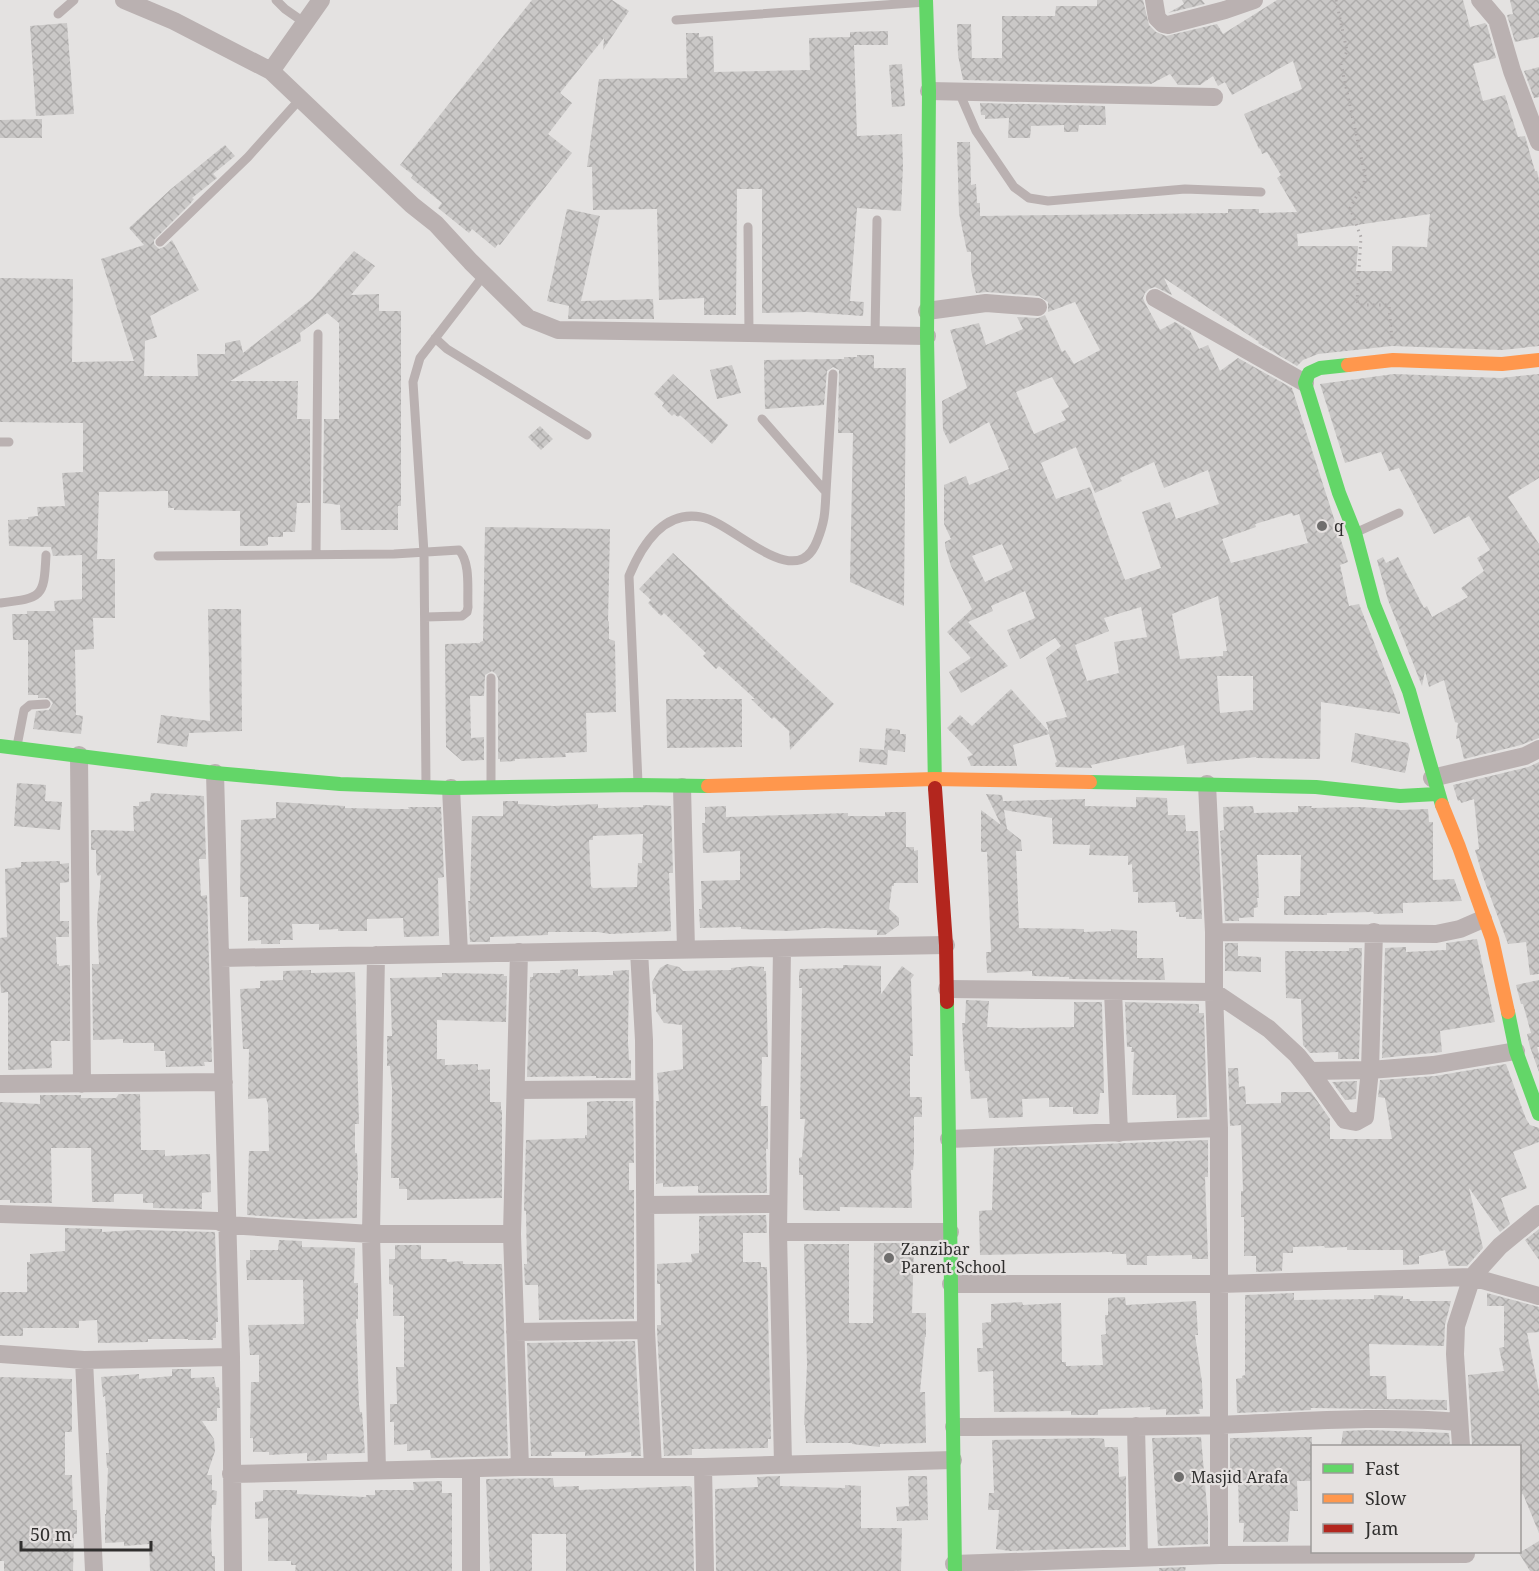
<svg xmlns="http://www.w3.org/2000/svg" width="1539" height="1571" font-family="'Noto Serif',serif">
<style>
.building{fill:url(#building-cross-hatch);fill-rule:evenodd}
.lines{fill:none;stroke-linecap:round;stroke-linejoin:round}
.path{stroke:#aeaaaa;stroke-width:3;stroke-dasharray:1.5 4.5;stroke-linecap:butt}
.lane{stroke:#bab1b1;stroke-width:9}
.street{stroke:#bab1b1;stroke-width:18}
.fast{stroke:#63d668;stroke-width:14}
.slow{stroke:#ff974d;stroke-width:14}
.jam{stroke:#b3261e;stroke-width:14}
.poi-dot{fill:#6f6e6d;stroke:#e5e1e0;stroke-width:2}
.labels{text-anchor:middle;stroke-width:4.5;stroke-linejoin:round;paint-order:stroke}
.poi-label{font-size:16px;fill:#302f2e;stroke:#e5e1e0;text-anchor:start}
</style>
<defs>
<pattern id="building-cross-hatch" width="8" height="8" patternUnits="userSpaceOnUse" patternTransform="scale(1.5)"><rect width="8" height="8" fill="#cac8c7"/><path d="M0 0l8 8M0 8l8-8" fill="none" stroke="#aeacab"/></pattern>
</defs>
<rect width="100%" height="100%" fill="#e4e2e1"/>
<!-- building -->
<path class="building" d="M532,0H612L629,11L603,50L604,38L560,93L572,103L548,134L572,153L500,245L498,244L495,248L472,229L469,233L438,208L442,203L411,178L413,175L400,165Z
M1097,0H1143L1149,25L1156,32L1166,36L1217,24L1223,34L1277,0H1463L1470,27L1485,23L1487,25L1496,58L1473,64L1483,101L1505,95L1518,137L1525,136L1535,171H1537L1539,180V346L1502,350L1392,346L1318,354L1303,360L1297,366L1258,343L1259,342L1164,278L1172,295L1155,287L1149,289L1145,293L1143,298L1145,303L1160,330L1175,322L1190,331L1199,349L1208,345L1220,371L1238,358L1292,388L1348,562L1340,565L1349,606L1359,604L1395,696L1400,712V714L1321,702L1320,759L1256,758V757L1187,764L1184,745L1091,765L1092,768L1056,767L1055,763L1057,762L1049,734L1013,745L1017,766H971L967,757L973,755L947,728L960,715L972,726L1011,689L1049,732L1046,722L1067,717L1046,658L1061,646L1055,638L1020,659L1007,630L1035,618L1025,591L991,606L993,611L968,622L1008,666L961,693L949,672L971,658L947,632L972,609L951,566L945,546V542L951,539L944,524V485L966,476L969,485L1009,469L989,422L950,444L943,430L942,401L967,388L950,330L979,323L986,345L1023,329L1017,317L1038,318L1045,315L1062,352L1065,350L1074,364L1100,350L1075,302L1048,312V302L1039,296L987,292L976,293L971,270V252H967L959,213L957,142H970L971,185L976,184L977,203H980V216L1228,213V209H1259V213L1297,212L1277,178L1281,175L1267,152L1262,154L1260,148L1259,149L1244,114L1302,89L1293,61L1232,95L1225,82L1218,86L1213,76L1200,85H1178L1170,74L1151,84L963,80L958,55L957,24H971L972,58H1002V16H1055L1056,6H1097ZM1430,214L1427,247L1392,246V271H1356L1358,246H1298L1297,234ZM1052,377L1069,407L1061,411L1066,420L1034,434L1016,392ZM1076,447L1095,493L1122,481L1120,478L1154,462L1164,488L1208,470L1219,504L1176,519L1170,502L1142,512L1161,568L1125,580L1090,487L1056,499L1041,463ZM1292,513L1293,516L1299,514L1308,543L1231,563L1222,539L1256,527L1255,524ZM1002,544L1013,569L985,582L972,556ZM1218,596L1227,651H1223V656L1180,659L1172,614ZM1141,607L1147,637L1114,642L1119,673L1087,681L1075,645L1109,631L1104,618ZM1217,676H1253V710L1220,713Z
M1182,0H1202L1205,4L1168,13L1184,4Z
M1510,0H1539V37L1515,42L1507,15L1513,14Z
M67,23L74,114L36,116L30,26Z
M888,31V45H854L857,136L902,134L903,166L901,211L857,208L850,301L864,302L863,316L807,312L762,313V189H737L736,315H704V298L659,300L657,209L593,210L592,167H587L599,79L687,78L686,33H699V37L713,36L714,72L810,70L809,38L850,37V32Z
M902,64L905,106L892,107L889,65Z
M1539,67V97L1534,98L1524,71Z
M980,103L1105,106L1106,125H1079L1078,132H1064V125L1031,126L1030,138H1008L1009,118L985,119V115H981Z
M42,119V138H0V120Z
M225,145L235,156L213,174L217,178L192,198L194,199L190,204L154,240V244L159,249L164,247L172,240L199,290L150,316L157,337L145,341L144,376H198L197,354H225V343L240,340L243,353L312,299L354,251L375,266L351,295L379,294V311H401V506H398V530H341L340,505L323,503L324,419H339V323L327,313L300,333L301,341L230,381H298L297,419H310V503H297L295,532H283V537H268V545L264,546H240V511L174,510V508H168V491L99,492L97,559H115V618H93L94,649L75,650L76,715L83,716L81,734L33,729L36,711L49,710L53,703L48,698H38V695H28V640H13L12,614H27V611H55L54,601L82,599V555L53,556L51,547L9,546L8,520L28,519V517L38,516L37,507L65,506L62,473L83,472V423L0,422V278L73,279L72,362L134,361L101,259L144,245L129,228L171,189Z
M567,209L600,216L581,301L653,299L654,319H568L569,306L547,301Z
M857,355H874V368H906L904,606L850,582L853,433H838L839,370L833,367L827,371L824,405L765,409L764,360L844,359V357H857Z
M732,365L741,393L717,399L710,370Z
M673,374L728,425L712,444L680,415L678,417L674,414L672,416L662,406L664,403L654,394Z
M1394,374L1501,378L1539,374V478L1508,497L1539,544V738L1521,745L1464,759L1459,738L1456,739L1458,723L1455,722L1444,680L1429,687L1425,671L1422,686L1388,600L1377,560L1383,557L1386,563L1398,557L1424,608L1427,606L1432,617L1468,597L1461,588L1484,571L1477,558L1490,550L1469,516L1434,534L1399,468L1389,471L1381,452L1345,463L1320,384Z
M540,426L553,439L541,450L528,437Z
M485,527L610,529L608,622L609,621V639L615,641L616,712L586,713L587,752L565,753L566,757L515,759V761L500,762V759H498V678L496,674L492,671L485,675L484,696H470L471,738L484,737V760L462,761L446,747L445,644L480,643V642L483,641Z
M673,553L834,704L790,750L789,731L774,717L772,719L751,699H755L719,666L716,669L703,656L706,653L664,613L661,616L648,603L651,600L639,589Z
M208,609H241L242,731L189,733L187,747L157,743L161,715L210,721Z
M666,699H742V747L667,748Z
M886,728L900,730V734H906L905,752L888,750L887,765L859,762L860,748L884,750Z
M1355,733L1408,743L1410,749L1405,773L1351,762Z
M1539,762V974L1530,975L1526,942L1508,944L1483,877L1475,850L1479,849L1474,799L1461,803L1460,800L1458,801L1453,785L1528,767Z
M17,783L46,785L45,801L62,802L60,830L14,826Z
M151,793L204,796L206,859H199L201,896L207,895L212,1062H204L205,1066L166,1067L165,1051H154V1043H123V1039L93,1040L92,964H99L97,920L101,875L98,876L96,872V850H91V830L134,831L133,806H139V802L150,801Z
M986,794L1002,795L1003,801L1085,799V806L1136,807V797L1167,798L1168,815H1185L1186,831H1198L1202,919H1186V917H1179V912H1176L1175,902L1138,903V892H1133L1132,864L1128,865V856L1089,855L1090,845L1053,844L1052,818L1004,810L1007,829L1021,840L1022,851H1016L1019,928L1084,929V932L1111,931V929L1137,931V958H1163L1165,980L1069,979V977L1032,976V971L987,973L986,952H991L987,852H981V810L1001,825Z
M503,801H518V804L554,806L598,804V808L643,807V805L671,806L673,873H669L671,931L610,934L598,932H548V935L490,937V942H470L468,901H470L472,816H503ZM643,834L642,863H638L637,887L593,888L591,886L589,840H593V836Z
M276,802L345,806V808L393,809H409L408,807H441L444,877L438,878L439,936L404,937L403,918L367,919V931H338V929L319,930V924H292L293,940H280V944H261V940L248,941V897H240L241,820L276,818Z
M726,806V817L848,813V816H885V812H906V847H914V851L918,850V883H894V886H892L889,909L899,918V925L885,935H877V930L824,928L789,931L741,929V927L700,928L699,909H702L701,881L740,880V851L703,853L702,823H705V807Z
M1253,806L1254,813L1298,812V806H1312L1311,808L1361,807L1401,810L1428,809L1429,822H1433V880L1454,879L1462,901L1403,903V913L1374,914L1373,912L1327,913V915H1284V896H1300L1301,855H1257L1259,898H1257L1258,907L1254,908V917L1239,918V921H1225L1220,831L1224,830L1223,807Z
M60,861V864L69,863V882L60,883V921H69V937H56L57,964H59V966L70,965V1041H51L52,1068L8,1070V992L1,993L0,979V938L7,937L5,869L21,867V862Z
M1477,939L1495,1022L1440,1031L1442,1052L1382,1058L1385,948L1406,947V952L1446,950V943Z
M1225,943H1238V956L1261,957V972L1225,971Z
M1349,948H1362L1359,1059H1338V1052L1310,1053L1303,1045L1301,999L1286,998L1285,951H1349Z
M667,964L679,967L683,971L731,970V968L750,966L764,967V971H766L768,1057H762L761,1106H768V1149H766L767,1193H698V1186L663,1187V1183L656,1184V1101H659L657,1073L683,1069L682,1025L664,1023L656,1011V994H653L652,982L660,968Z
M843,965L881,966V994L902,966L914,975L911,979L913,1056H910V1097H922V1117H914V1154L913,1170H911L912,1208L840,1207V1211H818L804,1210L803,1207V1175H799V1158L802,1157L805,1119H800L802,988H799V973L800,969L843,968Z
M578,969V976L613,975V971L629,970L628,1042L629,1060H631V1078H596V1076L527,1077L530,977H533V973H560V970Z
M311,970V973L355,972L359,1124H355V1153H357L358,1180L357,1181V1218L306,1219L247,1215L249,1151H269L268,1105L266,1098L248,1099L249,1049H243L240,989L260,988V981L283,980V971Z
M442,973L504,974V976H507L506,1022L437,1020V1059H445V1065L478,1064V1070L490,1069V1102H501V1110H502V1198L407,1200V1189H399V1178H391L392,1088L390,1066H387V1036H392L390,978L442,977Z
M1539,980V1047H1537L1539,1054V1072L1530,1047L1527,1034L1531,1033L1523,1004H1521L1516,985Z
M966,1000L989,1001L987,1027L1020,1028L1074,1027V1002H1102L1104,1093H1100L1098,1114H1073V1107H1049V1098L1022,1099L1023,1117L989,1118L987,1098L971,1099L969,1071H965L962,1023H965Z
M1125,1002L1199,1004V1013H1204L1207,1117L1177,1118L1176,1095H1132L1134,1052H1131L1132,1047H1127Z
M1506,1064L1526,1119L1530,1125L1539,1128V1142L1513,1152L1527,1188L1501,1198L1510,1224L1500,1232L1469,1188L1483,1248L1467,1266H1449L1445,1250L1419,1256V1264L1403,1265V1250H1347V1247L1325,1248L1324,1246L1293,1247V1253H1283L1282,1271L1256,1272V1256H1244V1217H1241V1191H1243L1241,1125L1230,1126L1228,1068H1238L1239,1087L1245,1086L1246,1104L1281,1103V1092H1311L1330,1119V1139H1392L1385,1098L1378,1097L1380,1080L1435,1076Z
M1357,1081L1356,1099L1345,1100L1332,1082Z
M119,1094H140L141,1150H165V1156L210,1154L211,1192L202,1193V1209L153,1208V1203H143V1194H114V1202H92L91,1148H51L52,1203H10V1200H0V1102L40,1104V1095H81V1098H116Z
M596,1101H633L634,1163H629V1190H634V1319L539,1320L538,1285H525L524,1264H527L526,1211H524L526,1140L585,1138V1135H587V1102Z
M1208,1140V1177H1205L1208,1259H1192V1255L1147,1256V1265H1127L1126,1254H1112V1252L980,1255L979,1211L992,1210L994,1148Z
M766,1215L767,1233H743V1262H761V1267H767L771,1439H768V1448L692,1449V1455L664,1456L657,1330V1325H661L660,1284H657V1264L692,1262L691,1254L699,1253V1216Z
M65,1228L102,1229V1232L138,1230L215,1232L218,1322H216V1338H213V1340H188V1339H148V1342L98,1343L97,1320L79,1321V1328H23V1336H0V1292H27V1262H30V1254L65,1251Z
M1539,1229V1260L1525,1240Z
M279,1240L302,1241V1247L355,1248L354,1283H358V1319H356L359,1405L360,1412H362L365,1453L327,1454V1460L307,1461V1453L269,1455V1452H253V1438H250L251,1382H259V1355H250L248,1325L304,1324L303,1280H247L246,1260H250V1250H278Z
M874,1243H914L912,1313H926V1337H925L920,1392H925L926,1443L880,1444V1447L852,1444V1443H806L805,1425H804L807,1365L804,1244H849V1323H873Z
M395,1245H421V1259H447V1262L463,1261V1264H502L508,1456L431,1458L430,1450L407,1451V1444L394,1445V1422H390V1404H397L396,1367H404V1316H393V1285L389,1284V1259H395Z
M1294,1293V1300L1374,1299V1295L1403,1296V1299H1410V1301H1451L1445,1325L1444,1346L1369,1344L1370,1376H1386L1387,1399L1447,1400V1410L1311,1408V1410L1237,1413L1236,1379L1242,1378V1376L1245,1375V1295Z
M1487,1293L1539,1307V1332L1527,1333L1539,1391V1533L1523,1494L1520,1495V1446H1472L1468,1375L1504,1371L1499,1348L1504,1347V1306H1487Z
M1125,1297L1126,1305L1196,1301L1198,1335H1195L1202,1382L1203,1409H1199L1200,1414L1166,1415V1409L1150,1410V1407L1102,1409L1098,1410V1415H1071V1411L994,1412L993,1371L978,1372L977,1348H983L982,1323L991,1322V1304L1022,1302L1023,1305L1061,1303L1062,1362H1066V1366L1103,1365L1101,1335L1106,1334L1105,1315H1108V1298Z
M635,1341L641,1456H631V1452L585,1456V1452H551L552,1456H531L527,1343Z
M172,1369H191V1378L214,1377L216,1387H219L220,1408H217V1421H202L214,1439L215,1451L207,1475H212V1490L217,1491L216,1505H212L211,1529L212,1556H215V1571H150L149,1544L124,1546V1542L105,1543V1514H106L108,1468H107L106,1453H109L105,1396L103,1397L101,1377L139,1374V1379L172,1376Z
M0,1377L72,1379V1432H65V1475H72L73,1510H77V1534H74L73,1571H4V1561H0Z
M1369,1430L1449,1433L1450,1446H1341L1343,1431Z
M1201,1437L1208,1518V1544L1158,1546L1152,1438Z
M1312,1437V1481H1297L1298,1511H1290L1288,1542H1243L1244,1523H1239L1238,1470H1230V1438Z
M1099,1438L1104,1439L1105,1447H1118L1119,1477L1126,1476V1547L1010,1551L996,1549L999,1510H988L989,1493H994L992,1440Z
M780,1476V1486L845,1488V1485L861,1486V1528H902L901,1571H716L715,1489L758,1487L757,1477Z
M908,1476H927L928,1520L897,1521L896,1507L909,1506Z
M553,1478L554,1487L579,1486V1490L690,1486L692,1488L694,1571H566V1534H532V1571H490L486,1479Z
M442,1481V1493H452V1571H295L296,1565H291V1561H268V1518L255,1519V1502L263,1501V1490H297V1494L366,1497V1495H375V1490H414L413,1482Z
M1539,1541V1571H1530L1519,1553Z
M1186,1567L1185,1571H1159V1568Z"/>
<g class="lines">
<!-- path -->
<path class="path" d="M1336,0L1347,51L1341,64L1365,175L1364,183L1350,208L1361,237L1357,301L1360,305H1389L1392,341"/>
<!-- lane -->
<path class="lane" d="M276,0L285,9L305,23
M58,14L74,0
M676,20L926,2
M959,92L976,131L1014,187L1029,198L1048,201L1185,189L1261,192
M748,227L749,333
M160,242L248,157L301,98
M875,336L877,220
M435,338L447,349L587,435
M0,442H9
M826,492L833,374
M1357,532L1399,513
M316,554L318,334
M158,556L394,554L459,550C471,563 467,591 468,607L467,612L462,616L425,617
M0,603C42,598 44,598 46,555
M491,678V787
M17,746L24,710L30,705L46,704
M638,783L629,576C641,547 663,510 701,517C733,522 796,595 817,541C825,521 825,513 826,492L762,419
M426,786L424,553L413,382L420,358L484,275"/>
<!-- street -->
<path class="street" d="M124,0L174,21L271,71L412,205L436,224L471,262L528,318L558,330L927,336
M1154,0L1157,18L1163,24L1168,25L1225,10L1254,0
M1480,0L1497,20L1512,71L1539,142
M271,71L321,0
M929,91L1214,97
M1155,298L1305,383
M927,311L986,303L1038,307
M79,755L82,1084
M215,773L231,1357L233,1571
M1432,778L1525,756L1539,749
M1207,784L1214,932V992L1219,1128V1555
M682,787L686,950
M451,788L459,953
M1214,932L1436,934L1460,929L1483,919
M782,948L778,1232L783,1464
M639,951L644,1040L646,1330L653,1467
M519,952L512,1234L520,1467
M376,955L371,1234L377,1470
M220,958L946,945
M947,989L1214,992L1269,1029L1297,1055L1310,1071L1370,1070L1433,1065L1516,1051
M1113,991L1119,1133
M1310,1071L1345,1120L1356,1122L1365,1117L1370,1070L1374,932
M0,1084L224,1082
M516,1090L643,1089
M949,1139L1219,1128
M646,1205L778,1204
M0,1214L218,1221L227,1225L371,1234H512
M778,1232H950
M951,1284H1219L1472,1277L1539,1296
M515,1332L646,1330
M0,1354L84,1360L231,1357
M84,1360L94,1571
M1136,1426L1139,1558
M954,1427C1042,1426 1131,1428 1218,1425C1299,1422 1379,1415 1459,1422
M1461,1446L1455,1354L1456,1326L1472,1277L1500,1246L1539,1214
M703,1467L705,1571
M231,1474L520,1467H703L953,1460
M954,1564L1219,1555L1466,1554
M471,1571V1469"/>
<!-- fast -->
<path class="fast" d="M926,0L929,91L927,336L935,788
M1348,365L1320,368L1309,373L1305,383L1339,493L1355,533L1374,605L1409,691L1442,805
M0,746L215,773L340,784L451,788L638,785L708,786
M1090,782L1316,787L1400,796L1437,794
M947,1002L955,1571
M1508,1012L1516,1051L1539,1114"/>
<!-- slow -->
<path class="slow" d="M1348,365L1393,360L1502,364L1539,360
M708,786L934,779L1090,782
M1442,805L1459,847L1492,939L1508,1012"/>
<!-- jam -->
<path class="jam" d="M935,788L946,945L947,1002"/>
</g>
<!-- markers -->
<g class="poi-dot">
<circle cx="1322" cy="526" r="6"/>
<circle cx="889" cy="1258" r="6"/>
<circle cx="1179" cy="1477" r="6"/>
</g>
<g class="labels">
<!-- poi labels -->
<g class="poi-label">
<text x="1334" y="532">q</text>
<text x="901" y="1255">Zanzibar<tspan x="901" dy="18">Parent School</tspan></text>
<text x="1191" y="1483">Masjid Arafa</text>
</g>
</g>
<!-- legend -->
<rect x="1311" y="1445" width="210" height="108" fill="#e5e1e0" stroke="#9d9a99" stroke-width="1.5"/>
<rect x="1323" y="1464" width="30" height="9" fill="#63d668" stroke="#9d9a99" stroke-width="1.5"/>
<text x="1365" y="1475" font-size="18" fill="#302f2e">Fast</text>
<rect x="1323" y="1494" width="30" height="9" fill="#ff974d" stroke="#9d9a99" stroke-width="1.5"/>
<text x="1365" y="1505" font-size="18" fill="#302f2e">Slow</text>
<rect x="1323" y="1524" width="30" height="9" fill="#b3261e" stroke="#9d9a99" stroke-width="1.5"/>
<text x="1365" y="1535" font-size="18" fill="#302f2e">Jam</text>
<!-- scale -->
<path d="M21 1541v9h130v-9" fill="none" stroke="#302f2e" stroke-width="3"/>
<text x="30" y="1541" font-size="18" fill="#302f2e" stroke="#e5e1e0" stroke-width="4.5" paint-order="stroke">50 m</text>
</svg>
